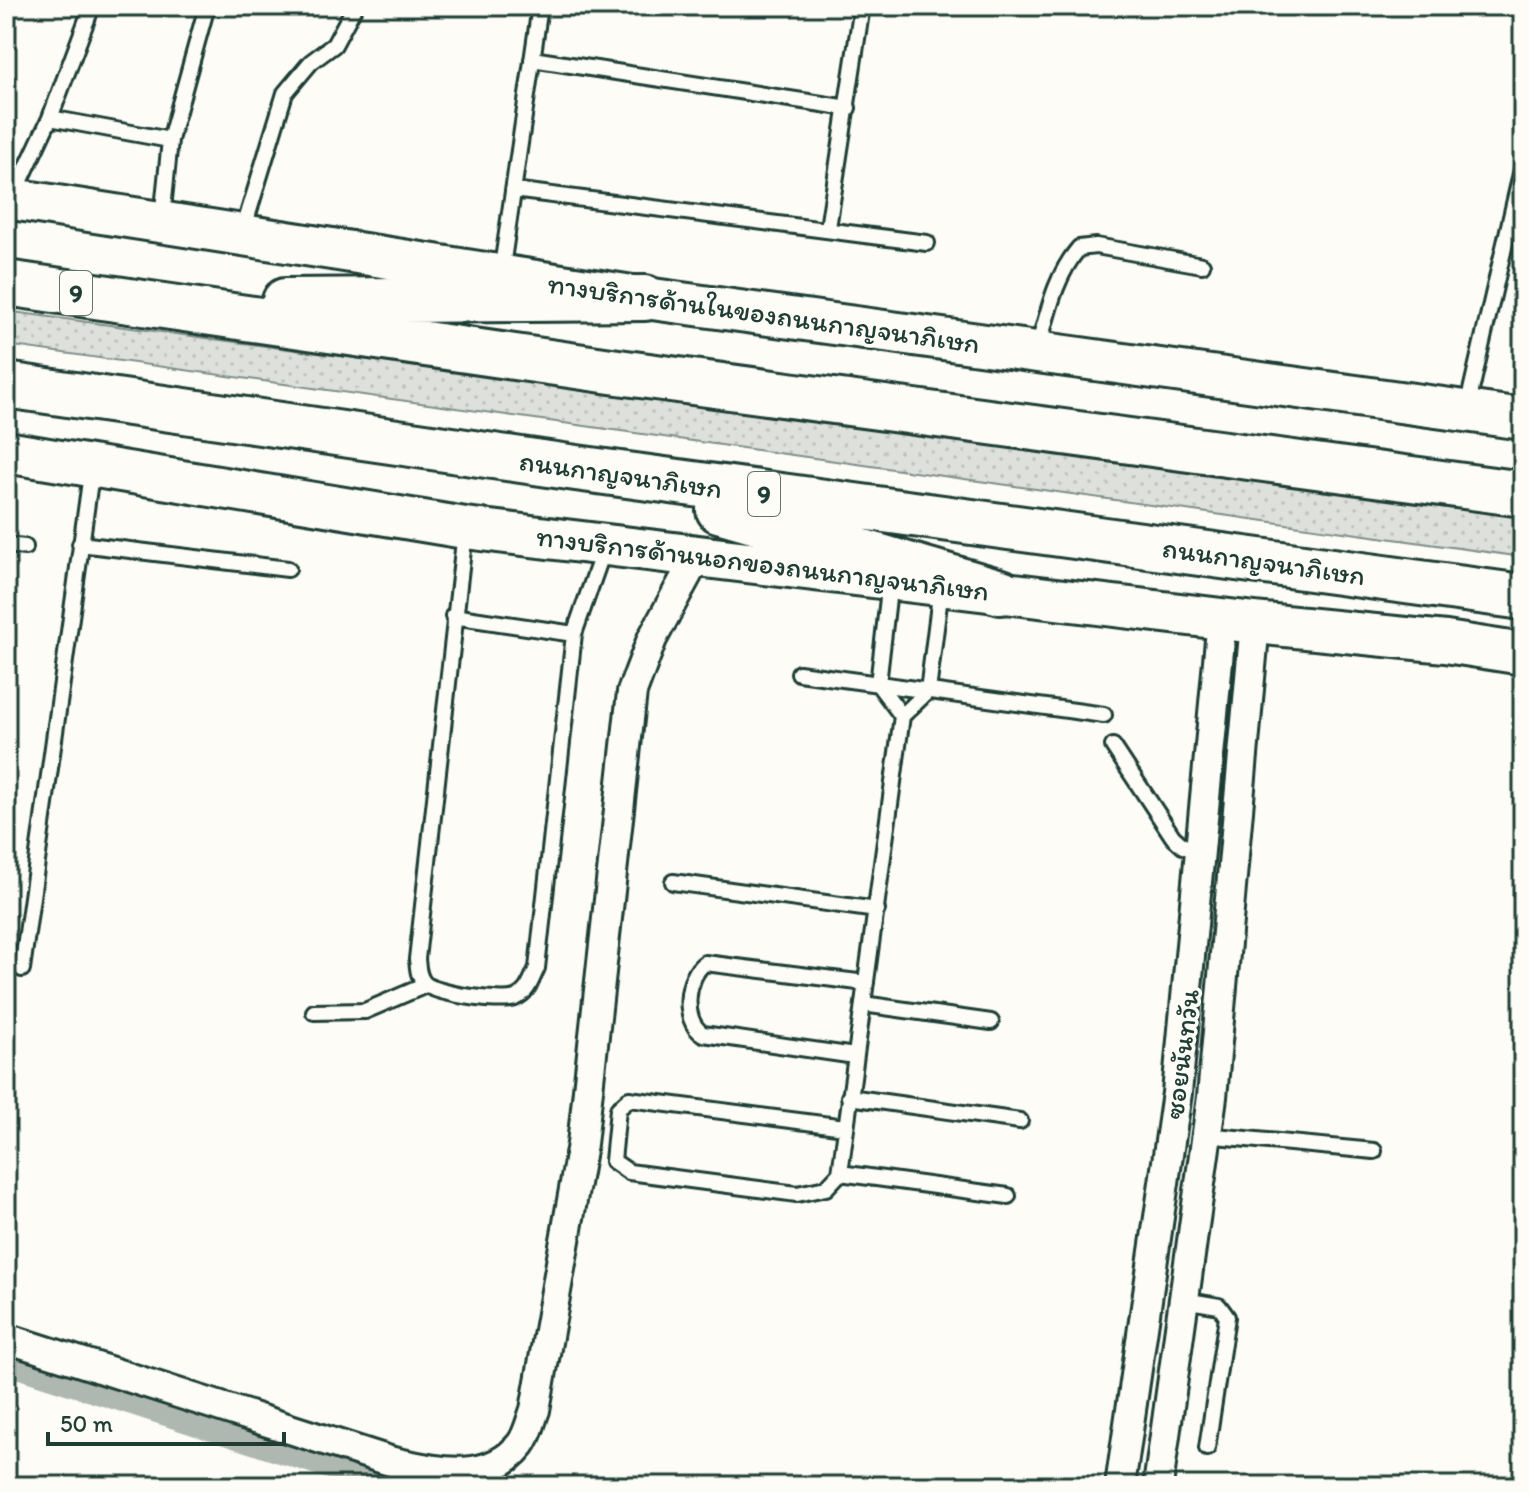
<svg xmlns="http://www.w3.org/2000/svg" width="1529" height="1492" font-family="Itim,'Playpen Sans Thai',sans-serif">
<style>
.grass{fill:url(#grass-dots);stroke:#7e8e88;stroke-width:2}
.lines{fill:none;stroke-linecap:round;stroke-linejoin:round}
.canal{stroke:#aeb8b1;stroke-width:34}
.lane-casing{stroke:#1f3d34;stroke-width:20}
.street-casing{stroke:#1f3d34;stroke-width:34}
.secondary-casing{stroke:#1f3d34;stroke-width:46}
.highway-casing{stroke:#1f3d34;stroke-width:50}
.lane{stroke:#fdfcf7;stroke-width:14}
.street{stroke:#fdfcf7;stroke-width:28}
.secondary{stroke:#fdfcf7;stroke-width:40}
.highway{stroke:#fdfcf7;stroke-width:44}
.labels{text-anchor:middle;stroke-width:7;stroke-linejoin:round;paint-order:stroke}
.shield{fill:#fdfcf7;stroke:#62766e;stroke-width:2}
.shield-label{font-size:26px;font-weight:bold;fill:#1f3d34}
.street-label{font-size:28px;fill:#1f3d34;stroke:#fdfcf7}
</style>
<defs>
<pattern id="grass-dots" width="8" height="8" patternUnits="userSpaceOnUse" patternTransform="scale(2)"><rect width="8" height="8" fill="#dde0db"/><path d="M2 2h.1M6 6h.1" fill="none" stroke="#bdc1bd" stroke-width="1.8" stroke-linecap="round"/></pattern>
</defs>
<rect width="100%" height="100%" fill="#fdfcf7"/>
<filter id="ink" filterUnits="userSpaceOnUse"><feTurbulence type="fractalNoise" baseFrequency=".0125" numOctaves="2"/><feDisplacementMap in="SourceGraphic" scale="16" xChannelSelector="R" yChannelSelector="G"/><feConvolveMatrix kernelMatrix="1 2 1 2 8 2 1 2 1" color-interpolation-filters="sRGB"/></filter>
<g filter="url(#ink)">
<!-- grass -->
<path class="grass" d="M6,311L1523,516V557L6,345Z"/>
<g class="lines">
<!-- canal -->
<path class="canal" d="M6,1357L405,1486"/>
<!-- lane casing -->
<g class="lane-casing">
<path id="lane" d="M532,59L848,108
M50,118L92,6
M170,140L207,6
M513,190L927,243
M14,195L50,118L170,140L162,219
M828,228L862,6
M242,234L285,93L311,62L334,45L355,6
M501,274L540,6
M1038,348C1048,313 1055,276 1079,248L1096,246L1202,265
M1467,408L1523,165
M465,532L417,959C418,968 418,976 424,983C434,994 501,1003 515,998C528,993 531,980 537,968L574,634
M80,544L288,569
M6,545L25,547
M890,581L878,684L902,716
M453,616L574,634L605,546
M799,673L1104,715
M1113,746L1173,837L1183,846L1201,852
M673,882L877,910
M22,969L92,467
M863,1004L991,1022
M314,1012L365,1011L426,985
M855,1056L703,1034C681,1021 686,976 705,963L866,983
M849,1097L1020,1121
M845,1127L629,1099L618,1109L613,1161L629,1172L797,1194L826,1188L840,1173L902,716L928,691L941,588
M1205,1135L1374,1151
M840,1173L1008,1196
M1184,1300L1219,1306L1227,1317L1207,1448"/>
</g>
<!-- street casing -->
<g class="street-casing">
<path id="street" d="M6,1338L393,1462C436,1471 489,1485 521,1444C528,1435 531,1420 535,1410L582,1144L632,692L652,639L696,558
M1120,1486L1177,1093L1222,619
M1158,1486L1212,1097L1255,623"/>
</g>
<!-- secondary casing -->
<g class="secondary-casing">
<path id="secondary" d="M6,198L645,298L1523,419
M6,452L465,528L1255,623L1446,642L1523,654"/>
</g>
<!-- highway casing -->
<g class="highway-casing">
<path id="highway" d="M6,283L611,371L1523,494
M285,301L645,298
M6,385L576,468L1523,597
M719,510L1001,592"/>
</g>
<!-- lane -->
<use href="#lane" class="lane"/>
<!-- street -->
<use href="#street" class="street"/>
<!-- secondary -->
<use href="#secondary" class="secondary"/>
<!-- highway -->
<use href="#highway" class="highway"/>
</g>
</g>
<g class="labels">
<!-- shield labels -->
<g class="shield">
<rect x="60" y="271" width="32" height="44" rx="6"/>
<rect x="748" y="472" width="32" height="44" rx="6"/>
</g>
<g class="shield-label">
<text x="76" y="302">9</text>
<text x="764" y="503">9</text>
</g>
<!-- street labels -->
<g class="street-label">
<text transform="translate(764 313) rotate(8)" y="10">ทางบริการด้านในของถนนกาญจนาภิเษก</text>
<text transform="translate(621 474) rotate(8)" y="10">ถนนกาญจนาภิเษก</text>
<text transform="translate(1264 561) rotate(8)" y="10">ถนนกาญจนาภิเษก</text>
<text transform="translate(763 563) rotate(7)" y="10">ทางบริการด้านนอกของถนนกาญจนาภิเษก</text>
<text transform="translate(1181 1054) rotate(-83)" y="10">ซอยนันทวัน</text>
</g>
</g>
<!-- margin -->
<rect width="1529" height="1492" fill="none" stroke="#fdfcf7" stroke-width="32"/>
<rect x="16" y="16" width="1497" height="1460" fill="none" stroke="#1f3d34" stroke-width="3" filter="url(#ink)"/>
<!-- scale -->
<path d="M48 1432v12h236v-12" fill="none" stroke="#1f3d34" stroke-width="4"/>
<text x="60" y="1432" font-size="24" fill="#1f3d34" stroke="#fdfcf7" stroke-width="6" paint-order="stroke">50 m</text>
</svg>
